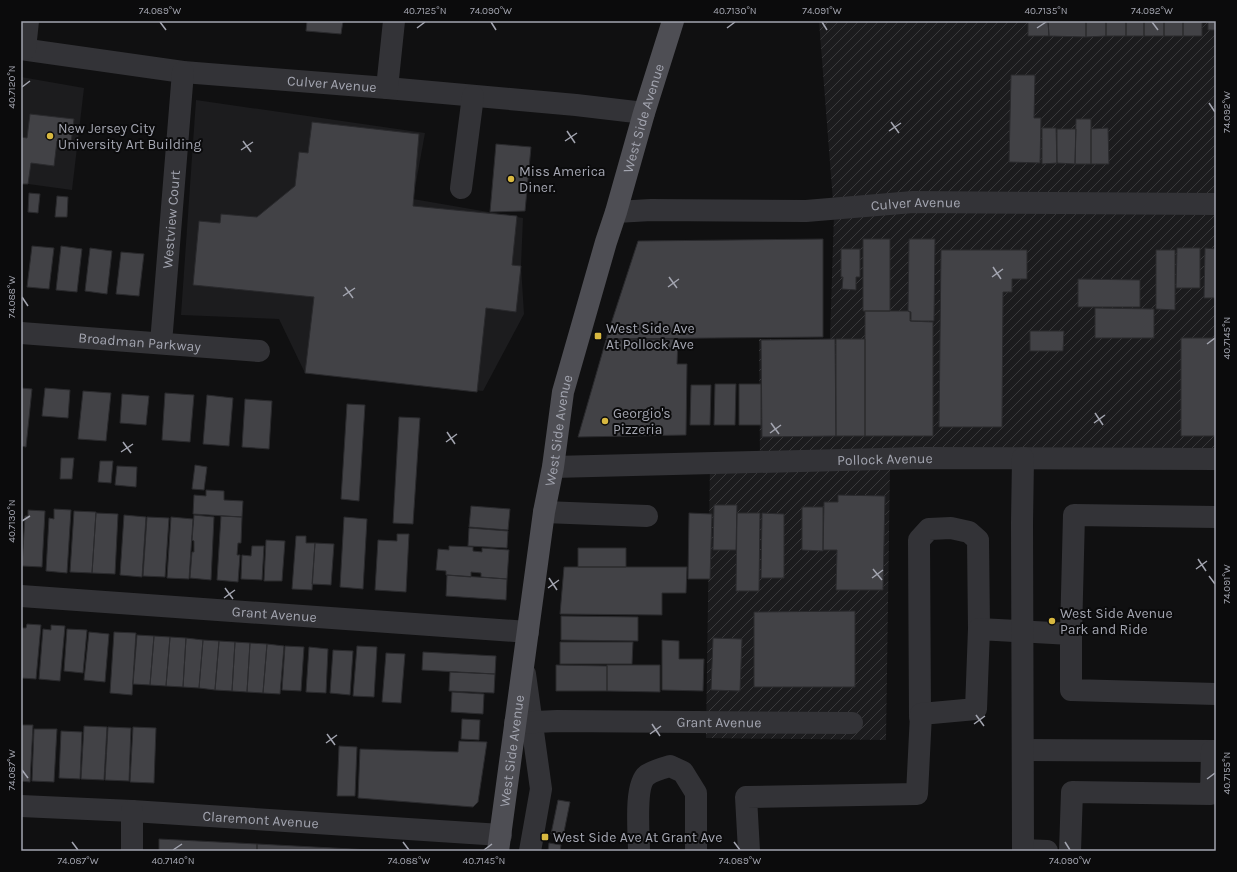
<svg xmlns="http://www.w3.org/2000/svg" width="1237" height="872" font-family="Karla,sans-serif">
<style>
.built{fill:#1c1c1e}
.industrial{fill:url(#industrial-furrows)}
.building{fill:#424246;stroke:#2a2a2d}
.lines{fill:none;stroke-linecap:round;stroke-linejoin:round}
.minor{stroke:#333337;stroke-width:22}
.major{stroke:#4e4e54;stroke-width:22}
.ticks{fill:none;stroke:#a3a5b0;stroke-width:1.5}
.poi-dot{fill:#d8b840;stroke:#0b0b0c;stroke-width:1.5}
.labels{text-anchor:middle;stroke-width:4;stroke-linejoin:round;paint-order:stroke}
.street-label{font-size:14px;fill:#a3a5b0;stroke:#0b0b0c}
.poi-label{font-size:14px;fill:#a3a5b0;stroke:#0b0b0c;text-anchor:start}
.neatline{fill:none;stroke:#a3a5b0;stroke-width:1.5}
.ticks-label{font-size:10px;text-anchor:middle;fill:#a3a5b0}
</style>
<defs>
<pattern id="industrial-furrows" width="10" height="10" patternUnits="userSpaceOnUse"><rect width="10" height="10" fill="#1c1c1e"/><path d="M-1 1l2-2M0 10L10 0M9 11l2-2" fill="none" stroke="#3a3a3c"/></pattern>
</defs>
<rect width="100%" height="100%" fill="#101011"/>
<!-- built -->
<path class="built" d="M21,77L84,88L72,190L21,183Z
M196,100L425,133L413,199L523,218L521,266L524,314L483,391L305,373L279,319L181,315Z"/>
<!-- industrial -->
<path class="industrial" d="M819,21H1216V463L890,464L886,740L706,738L710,466L760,462L759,339H830L834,214Z"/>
<!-- building -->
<path class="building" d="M307,21H343L341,34L306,31Z
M1028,21H1048L1049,36H1028Z
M1048,21H1086V37L1049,36Z
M1086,21H1106V36L1086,37Z
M1106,21H1126V36H1106Z
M1126,21H1144V36H1126Z
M1144,21H1164V36H1144Z
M1164,21H1183V36H1164Z
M1183,21H1202V36H1183Z
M1208,21H1216V30H1208Z
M1011,75H1035L1034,118H1041L1040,163L1009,162Z
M30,114L74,119L71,143L57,141L54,166L31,163L28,184H21V137L27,138Z
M1076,119H1091V164H1075Z
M312,122L419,134L413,206L517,216L512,265L521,266L516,312L486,308L477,392L305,373L314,297L193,285L199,221L220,223L221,214L257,217L295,186L299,152L308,153Z
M1042,128H1056L1057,163L1042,164Z
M1108,128L1109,164H1091V129Z
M1057,129H1076L1075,164L1057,163Z
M496,144L531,147L525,211L490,212Z
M29,193L40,194L38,213L28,212Z
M57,196L68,197L67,217H55Z
M823,239V337L606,339L638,241Z
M863,239H890V311H863Z
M909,239H935L934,321H911V312L908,311Z
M32,246L54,248L49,289L27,287Z
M61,246L82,249L77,292L56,290Z
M90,248L112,251L107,294L85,291Z
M1177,248H1200V288H1176Z
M1205,248L1216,249V298H1204Z
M841,249H860V277H856V290L842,289L843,277H841Z
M941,250H1027V279H1012V292H1003L1002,427H939Z
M1156,250H1175V310L1156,309Z
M121,252L144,254L139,296L116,294Z
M1078,279L1140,280V307H1078Z
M1095,308L1154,309V338H1095Z
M865,311H908L910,312V321L933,322V436H865Z
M1030,331H1064L1063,351H1030Z
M1181,338H1216V436H1181Z
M678,339L677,364H687L686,435L578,437L606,340Z
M835,339L836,436L762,437L761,340Z
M836,339H865V436H836Z
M715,384H736L735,425H714Z
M739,384H761V425H739Z
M691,385H711L710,425H690Z
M21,388L32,389L26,447L21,446Z
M45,388L70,390L68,418L42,416Z
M83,391L111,393L106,441L78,439Z
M165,393L194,395L190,442L162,440Z
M122,394L149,396L146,425L120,423Z
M207,395L233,398L229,446L203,444Z
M245,399L272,401L269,449L242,447Z
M347,404L365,405L359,501L341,499Z
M399,417L420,418L413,524L393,523Z
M61,458H74L72,479H60Z
M100,461H113L111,483L98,482Z
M195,465L207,467L204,490L192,489Z
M117,466L137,467L136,487L115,485Z
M206,490L224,491V500L243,501L242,517L193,514L194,495L206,496Z
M838,495L885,496L883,590H836L837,550H823L824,502H838Z
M714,505H737L736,550H713Z
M471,506L510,509L508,530L469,527Z
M802,507H823V551L802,550Z
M54,509L71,510L67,573L46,571L49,518L54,519Z
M28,510L45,511L42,567L22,566L25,516H28Z
M74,511L96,512L92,573L70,572Z
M96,513L118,514L115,574L92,573Z
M689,513L712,514L710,579H688Z
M737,513H760L759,591H736Z
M762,513L784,514V578H761Z
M124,515L146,517L142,577L120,575Z
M194,515L214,517L211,580L190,578L192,552H194V541L192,540Z
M221,516L242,517L241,543H238L237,555H240L238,582L217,580Z
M147,517L169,518L165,577L143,576Z
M171,517L193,519L189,579L167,578Z
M344,517L367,519L363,589L340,587Z
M469,528L508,531L507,548L468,546Z
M397,534H409L406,592L375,590L378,540L397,541Z
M296,536H306V543H315L312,590L292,589Z
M266,540L285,541L282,581H264Z
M315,543L334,544L331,585L312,584Z
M252,546H264L262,580L241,579L242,555L251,556Z
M449,546L473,547V551L482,552V548L509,550L507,579L481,577V573L471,572V577L446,575V571L436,570L438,549L449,550Z
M578,548H626V567H578Z
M564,567H687L686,593H662V615L560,614Z
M447,575L507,579L506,600L446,596Z
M855,611V687H754V612Z
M561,616L638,617V641L561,640Z
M27,624L41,625L36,679L21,678V628H26Z
M51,625L65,626L60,681L39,679L43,629L51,630Z
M67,629L87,630L83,673L64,671Z
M89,632L109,634L105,682L84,680Z
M114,632L136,633L132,695L110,693Z
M137,635L154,636L150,685L133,684Z
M154,636L170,637L166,686L150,685Z
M170,637L186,638L183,687L166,686Z
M186,638L203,640L199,688L183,687Z
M713,638L742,639L740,691L711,690Z
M203,640L219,641L215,690L199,688Z
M662,640L679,641V659H704L703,691L662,690Z
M219,641L235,642L232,691L215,690Z
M235,642L250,643L247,692L232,691Z
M560,642H633L632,664H560Z
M250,643L267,644L263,693L247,692Z
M267,644L284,646L280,694L263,693Z
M285,646L304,647L301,691L282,690Z
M357,646L377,647L374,697L353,696Z
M309,647L328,649L326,693L306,692Z
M333,650L353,651L350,695L330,693Z
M423,652L496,656L495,674L422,670Z
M386,653L405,654L401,703L382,702Z
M556,665L607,666V691H556Z
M607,665H660V692L607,691Z
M450,672L495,674L494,693L449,691Z
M452,692L484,694L483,714L451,712Z
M462,719L480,720L479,740L461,739Z
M21,725H33L30,782L21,781Z
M84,726L107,727L104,780L81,779Z
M108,727L131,728L129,781L105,780Z
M133,727L156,728L154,783L130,782Z
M34,729H57L54,782L32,781Z
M61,731L82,732L80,779L59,778Z
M459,741L487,742L478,802L473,807L358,798L360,749L458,752Z
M339,746L357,747L355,796H337Z
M558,800L570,802L563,837L551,834Z
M159,839L257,844V851H159Z
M549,843L561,845L560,851H548Z
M257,844L390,851H257Z"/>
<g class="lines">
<!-- minor -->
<g class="minor">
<path id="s1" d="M21,49L183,72L387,88L576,105L644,113"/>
<path d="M25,49L28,21"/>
<path d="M387,88L394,21"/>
<path d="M461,188L473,96"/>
<path id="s2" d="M616,212L651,210L806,211L913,202L1216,204"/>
<path id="s3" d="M21,333L259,351"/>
<path id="s4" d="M161,343L183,72"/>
<path id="s5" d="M553,467L923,458L1216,459"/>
<path d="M544,512L647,516"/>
<path id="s6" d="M21,596L528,632"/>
<path d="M1071,634L1074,515L1216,517"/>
<path d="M525,674L541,789L530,851"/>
<path d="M920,717L919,540L929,529L951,528L969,532L978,540L979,629"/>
<path id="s7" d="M515,723L557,721L852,723"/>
<path d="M1023,750L1216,751"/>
<path id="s8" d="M21,806L132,811L501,835"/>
<path d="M132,811V851"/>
<path d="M1023,850L1047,851"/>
<path d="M639,851C639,835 634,785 647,775C653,771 663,768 670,766L683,772L696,793V851"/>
<path d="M749,851L746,797L917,794L921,714L976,709L979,629L1071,634V690L1216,694"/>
<path d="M1023,851L1022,523L1023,458"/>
<path d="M1070,851L1072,792L1211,794L1212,751"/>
</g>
<!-- major -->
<path class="major" id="s9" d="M498,851L544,512L553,467L563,392L606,242L616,212L644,113L673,21"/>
</g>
<!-- ticks -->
<path class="ticks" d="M160,22L166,30M491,22L496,30M822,22L827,30M1152,22L1158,30M417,28L425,22M727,28L735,22M1037,28L1046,22M22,87L30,81M1209,103L1215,112M891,122L899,133M567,131L575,143M889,131L901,123M243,141L251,152M565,141L577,133M241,150L253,142M993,267L1001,279M669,277L677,288M992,277L1003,269M345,287L353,298M668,287L679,279M343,296L355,288M22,297L28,306M1207,344L1215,338M1095,413L1103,425M771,423L779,434M1094,423L1105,415M447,432L455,444M770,433L781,425M123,442L131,453M446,442L457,434M121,452L133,444M22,521L30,516M1198,559L1206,571M873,569L882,580M1196,569L1207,561M1209,576L1215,584M549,578L557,590M872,578L883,570M225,588L233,599M548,588L559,580M224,598L235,590M976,715L984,726M652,724L660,736M974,724L985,716M327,734L335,745M650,734L661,726M326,743L337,735M22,770L28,778M1207,779L1215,773M72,842L78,850M403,842L409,850M734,842L740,850M1065,842L1070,850M173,850L182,844M484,850L492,844"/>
<!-- markers -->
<g class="poi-dot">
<circle cx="50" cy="136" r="4"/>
<circle cx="511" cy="179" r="4"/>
<rect x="594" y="332" width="8" height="8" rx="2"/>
<circle cx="605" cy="421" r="4"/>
<circle cx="1052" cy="621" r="4"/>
<rect x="541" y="833" width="8" height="8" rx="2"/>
</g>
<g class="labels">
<!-- street labels -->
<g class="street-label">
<text dy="5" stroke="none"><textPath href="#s1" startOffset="313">Culver Avenue</textPath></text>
<text dy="5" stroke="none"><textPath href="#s9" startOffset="749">West Side Avenue</textPath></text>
<text dy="5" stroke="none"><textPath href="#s2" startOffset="300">Culver Avenue</textPath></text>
<text dy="5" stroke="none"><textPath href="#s4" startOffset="124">Westview Court</textPath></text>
<text dy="5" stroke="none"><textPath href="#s3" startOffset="119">Broadman Parkway</textPath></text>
<text dy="5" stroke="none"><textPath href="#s9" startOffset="425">West Side Avenue</textPath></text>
<text dy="5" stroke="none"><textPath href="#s5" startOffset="332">Pollock Avenue</textPath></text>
<text dy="5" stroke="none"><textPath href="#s6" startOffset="254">Grant Avenue</textPath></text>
<text dy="5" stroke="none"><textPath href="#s7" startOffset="204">Grant Avenue</textPath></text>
<text dy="5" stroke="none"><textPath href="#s9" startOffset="101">West Side Avenue</textPath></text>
<text dy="5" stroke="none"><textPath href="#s8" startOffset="240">Claremont Avenue</textPath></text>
</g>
<!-- poi labels -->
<g class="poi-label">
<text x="58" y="133">New Jersey City<tspan x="58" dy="16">University Art Building</tspan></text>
<text x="519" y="176">Miss America<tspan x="519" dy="16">Diner.</tspan></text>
<text x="606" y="333">West Side Ave<tspan x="606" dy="16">At Pollock Ave</tspan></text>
<text x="613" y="418">Georgio's<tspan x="613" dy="16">Pizzeria</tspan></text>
<text x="1060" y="618">West Side Avenue<tspan x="1060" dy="16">Park and Ride</tspan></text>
<text x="553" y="842">West Side Ave At Grant Ave</text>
</g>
</g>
<!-- border -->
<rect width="1237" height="872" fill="none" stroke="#0b0b0c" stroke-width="44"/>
<rect x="22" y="22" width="1193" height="828" class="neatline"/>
<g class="ticks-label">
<text x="160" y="14">74.089°W</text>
<text x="425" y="14">40.7125°N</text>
<text x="491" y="14">74.090°W</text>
<text x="735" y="14">40.7130°N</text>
<text x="822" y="14">74.091°W</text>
<text x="1046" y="14">40.7135°N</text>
<text x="1152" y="14">74.092°W</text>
<text transform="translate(11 87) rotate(-90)" y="4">40.7120°N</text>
<text transform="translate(1226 112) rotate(-90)" y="4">74.092°W</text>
<text transform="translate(11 297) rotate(-90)" y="4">74.088°W</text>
<text transform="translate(1226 338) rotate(-90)" y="4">40.7145°N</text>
<text transform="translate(11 521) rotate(-90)" y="4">40.7130°N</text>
<text transform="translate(1226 584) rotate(-90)" y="4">74.091°W</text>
<text transform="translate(11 770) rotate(-90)" y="4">74.087°W</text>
<text transform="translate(1226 773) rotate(-90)" y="4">40.7155°N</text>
<text x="78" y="864">74.087°W</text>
<text x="173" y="864">40.7140°N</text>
<text x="409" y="864">74.088°W</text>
<text x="484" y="864">40.7145°N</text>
<text x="740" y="864">74.089°W</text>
<text x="1070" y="864">74.090°W</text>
</g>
</svg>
